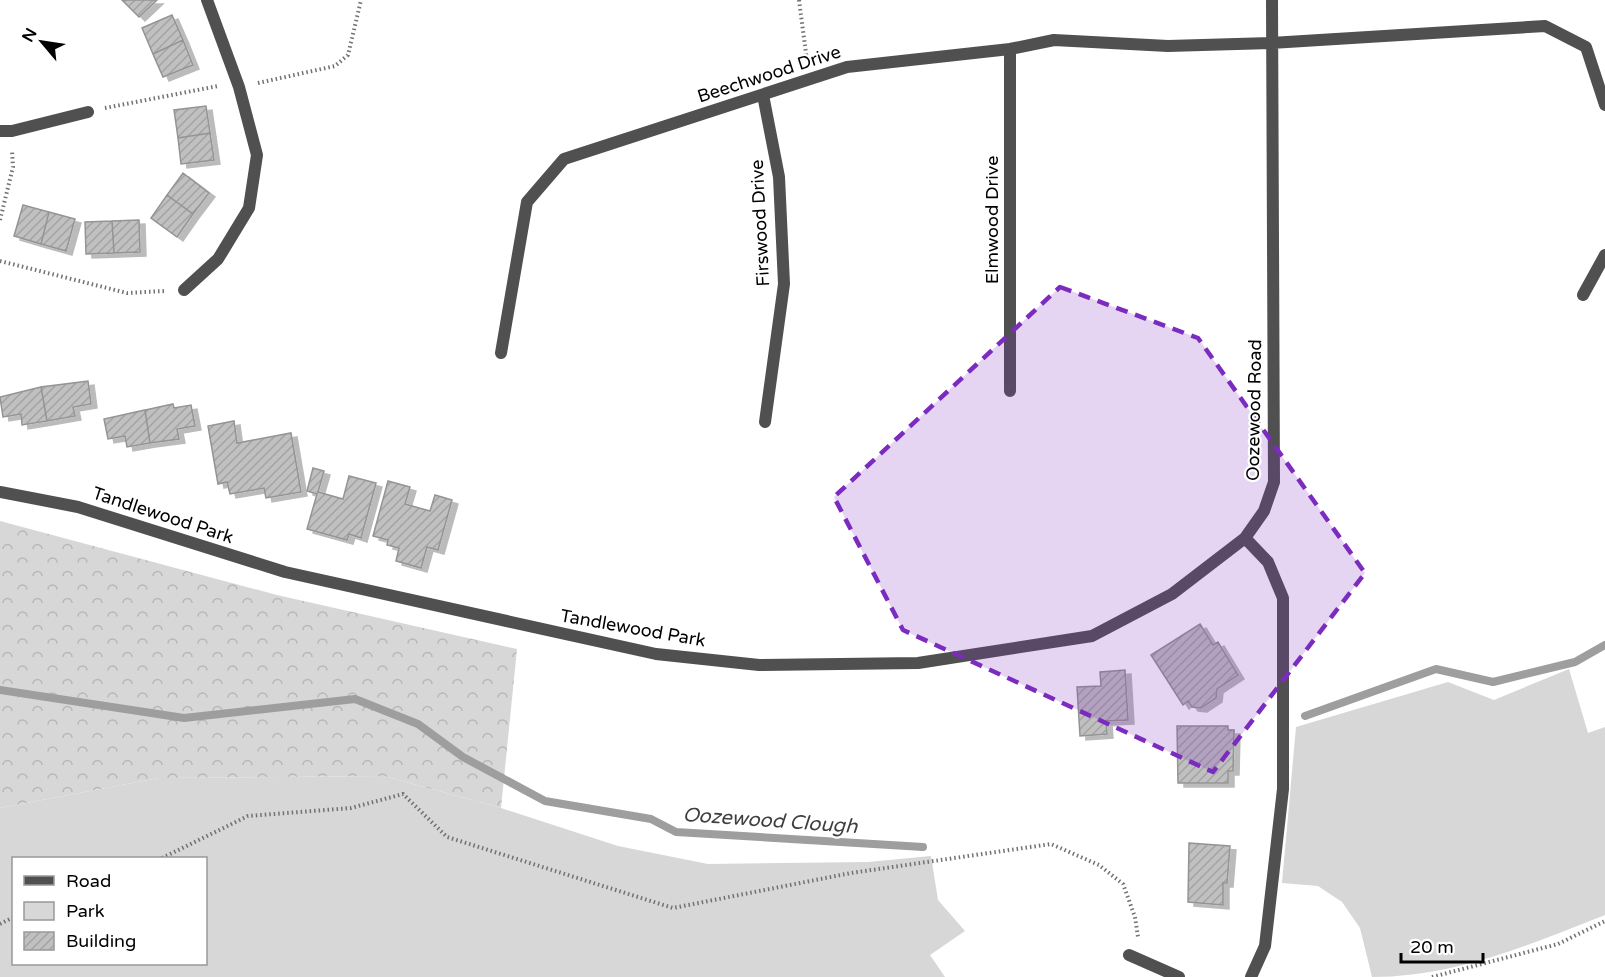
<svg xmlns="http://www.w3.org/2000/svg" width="1605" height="977" font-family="'Varela Round',sans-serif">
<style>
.green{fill:#d7d7d7;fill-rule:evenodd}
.forest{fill:url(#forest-crowns)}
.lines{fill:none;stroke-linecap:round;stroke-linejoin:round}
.stream{stroke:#9e9e9e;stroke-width:8}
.building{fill:url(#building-hatch);stroke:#949494;stroke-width:1.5;filter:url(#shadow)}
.path{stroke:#727272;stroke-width:4;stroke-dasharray:1.5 3;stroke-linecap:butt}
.lane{stroke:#505050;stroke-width:12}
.street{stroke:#505050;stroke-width:12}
.marked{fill:#7b2cbf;fill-opacity:0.2;stroke:#7b2cbf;stroke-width:4.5;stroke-dasharray:12 8;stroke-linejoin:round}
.labels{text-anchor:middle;stroke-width:4.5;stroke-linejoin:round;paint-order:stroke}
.street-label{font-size:18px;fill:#000;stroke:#fff}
.water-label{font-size:20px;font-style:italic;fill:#3f3f3f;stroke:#fff}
</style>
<defs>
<pattern id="forest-crowns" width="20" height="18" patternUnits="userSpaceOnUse" patternTransform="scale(1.5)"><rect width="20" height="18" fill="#d7d7d7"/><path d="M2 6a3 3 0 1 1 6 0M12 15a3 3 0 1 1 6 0" fill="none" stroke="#b7b7b7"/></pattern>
<pattern id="building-hatch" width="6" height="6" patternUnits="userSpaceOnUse" patternTransform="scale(1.5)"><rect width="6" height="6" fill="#c0c0c0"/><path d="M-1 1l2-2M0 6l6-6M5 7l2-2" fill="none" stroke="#a3a3a3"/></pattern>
<filter id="shadow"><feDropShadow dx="6" dy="4" stdDeviation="0" flood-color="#0004"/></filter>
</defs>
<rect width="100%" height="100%" fill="#fff"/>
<!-- green -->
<path class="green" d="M1569,669L1588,733L1605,727V915C1529,945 1454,977 1372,977L1360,928L1342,902L1318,886L1282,883L1296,727L1448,682L1494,700Z
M384,776L501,808L618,846L708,864L868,862L931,856L938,900L965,931L930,955L945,977H0V808L159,778ZM14,858H206V964H14Z"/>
<!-- forest -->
<path class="forest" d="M0,521L277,595L517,649L501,808L384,776L159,778L0,808Z"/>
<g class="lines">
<!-- stream -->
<path class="stream" d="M0,690L184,718L355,699L418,724L463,757L545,801L651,819L676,832L923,847
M1305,716L1436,669L1493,682L1575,662L1605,645"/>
</g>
<!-- building -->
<path class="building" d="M122,0H157L139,17Z
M172,15L183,40L153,54L142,28Z
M183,40L193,65L163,77L153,54Z
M206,106L210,133L178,138L174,110Z
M210,133L214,160L181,164L178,138Z
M183,173L209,193L193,214L167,195Z
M167,195L193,214L177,237L151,218Z
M23,205L49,212L41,244L14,236Z
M49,212L75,219L66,251L41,244Z
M139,220L140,252L114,253L112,221Z
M112,221L114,253L86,254L85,222Z
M88,381L91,404L73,407L75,416L47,421L41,387Z
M41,387L47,421L22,425L21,414L3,417L0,397Z
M173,404L174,408L191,405L195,426L177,429L179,439L150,443L145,410Z
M145,410L150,443L127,447L125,436L108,439L104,419Z
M234,421L237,443L291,433L301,492L266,498L264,488L230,494L227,482L218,484L208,426Z
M313,468L324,471L318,492L343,499L349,476L376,483L361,538L349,534L347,540L307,529L317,494L307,491Z
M388,481L410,487L405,504L430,511L435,495L452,500L438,550L427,547L421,568L396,561L399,548L387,545L388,540L373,536Z
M1200,624L1213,645L1218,642L1238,675L1217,689L1216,698L1201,708L1192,707L1188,701L1183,705L1151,655Z
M1125,670L1128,720L1106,721L1107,734L1080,736L1077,687L1101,686L1100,672Z
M1177,726H1228V730H1234L1233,771H1228V783H1178Z
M1189,843L1230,846L1227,883H1223V905L1188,902Z"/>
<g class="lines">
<!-- path -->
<path class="path" d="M799,0L807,61
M258,83L335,66L348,55L361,0
M105,108L218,86
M0,220L13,167L12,151
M0,261L127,293L165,291
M162,858L248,816L351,808L403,794L447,837L673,908L851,873L1051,844L1099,865L1123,884L1135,917L1138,937
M0,924L14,917
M1432,977L1558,944L1605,921"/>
<!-- lane -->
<path class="lane" d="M1129,955L1179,977"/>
<!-- street -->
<path class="street" d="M763,95L779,177L784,284L765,422
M0,131H12L88,112
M184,290L218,259L249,208L257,155L239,87L207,0
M1583,295L1605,255
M501,353L527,202L564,159L847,67L1010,49L1054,40L1168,46L1271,43L1545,26L1586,47L1605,105
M1010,391V49
M0,492L78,507L285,572L656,654L759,665L918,663L1092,636L1172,594L1245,538
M1251,977L1265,946L1283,789V598L1268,562L1245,538L1264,511L1274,482L1272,0"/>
</g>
<!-- marked area -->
<path class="marked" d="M1060,287L1198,338L1365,573L1213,772L903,630L834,497Z"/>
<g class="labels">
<!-- street labels -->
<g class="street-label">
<text transform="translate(769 74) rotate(-18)" y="6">Beechwood Drive</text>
<text transform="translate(992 220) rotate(-90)" y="6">Elmwood Drive</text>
<text transform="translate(760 223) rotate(-93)" y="6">Firswood Drive</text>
<text transform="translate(1254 410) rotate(-89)" y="6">Oozewood Road</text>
<text transform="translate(163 515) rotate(18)" y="6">Tandlewood Park</text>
<text transform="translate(633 628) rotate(10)" y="6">Tandlewood Park</text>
</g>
<!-- water labels -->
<g class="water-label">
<text transform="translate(770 820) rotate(4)" y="7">Oozewood Clough</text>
</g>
</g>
<!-- legend -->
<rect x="12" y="857" width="195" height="108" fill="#ffffff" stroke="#999999" stroke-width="1.5"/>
<rect x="24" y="876" width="30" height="9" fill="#505050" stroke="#999999" stroke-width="1.5"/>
<text x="66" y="887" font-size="18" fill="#000000">Road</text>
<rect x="24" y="902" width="30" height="18" fill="#d7d7d7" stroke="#999999" stroke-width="1.5"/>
<text x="66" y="917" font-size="18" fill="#000000">Park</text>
<rect x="24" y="932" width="30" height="18" fill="url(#building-hatch)" stroke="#999999" stroke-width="1.5"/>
<text x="66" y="947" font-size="18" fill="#000000">Building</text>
<!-- north arrow -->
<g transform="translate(42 42) rotate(299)" stroke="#ffffff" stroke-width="4.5" paint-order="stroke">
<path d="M0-4.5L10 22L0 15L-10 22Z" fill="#000000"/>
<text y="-9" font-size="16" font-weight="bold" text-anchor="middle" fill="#000000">N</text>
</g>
<!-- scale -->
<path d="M1401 953v9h82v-9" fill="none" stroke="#000000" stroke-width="3"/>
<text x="1410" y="953" font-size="18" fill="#000000" stroke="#ffffff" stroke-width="4.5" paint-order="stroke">20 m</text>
</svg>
